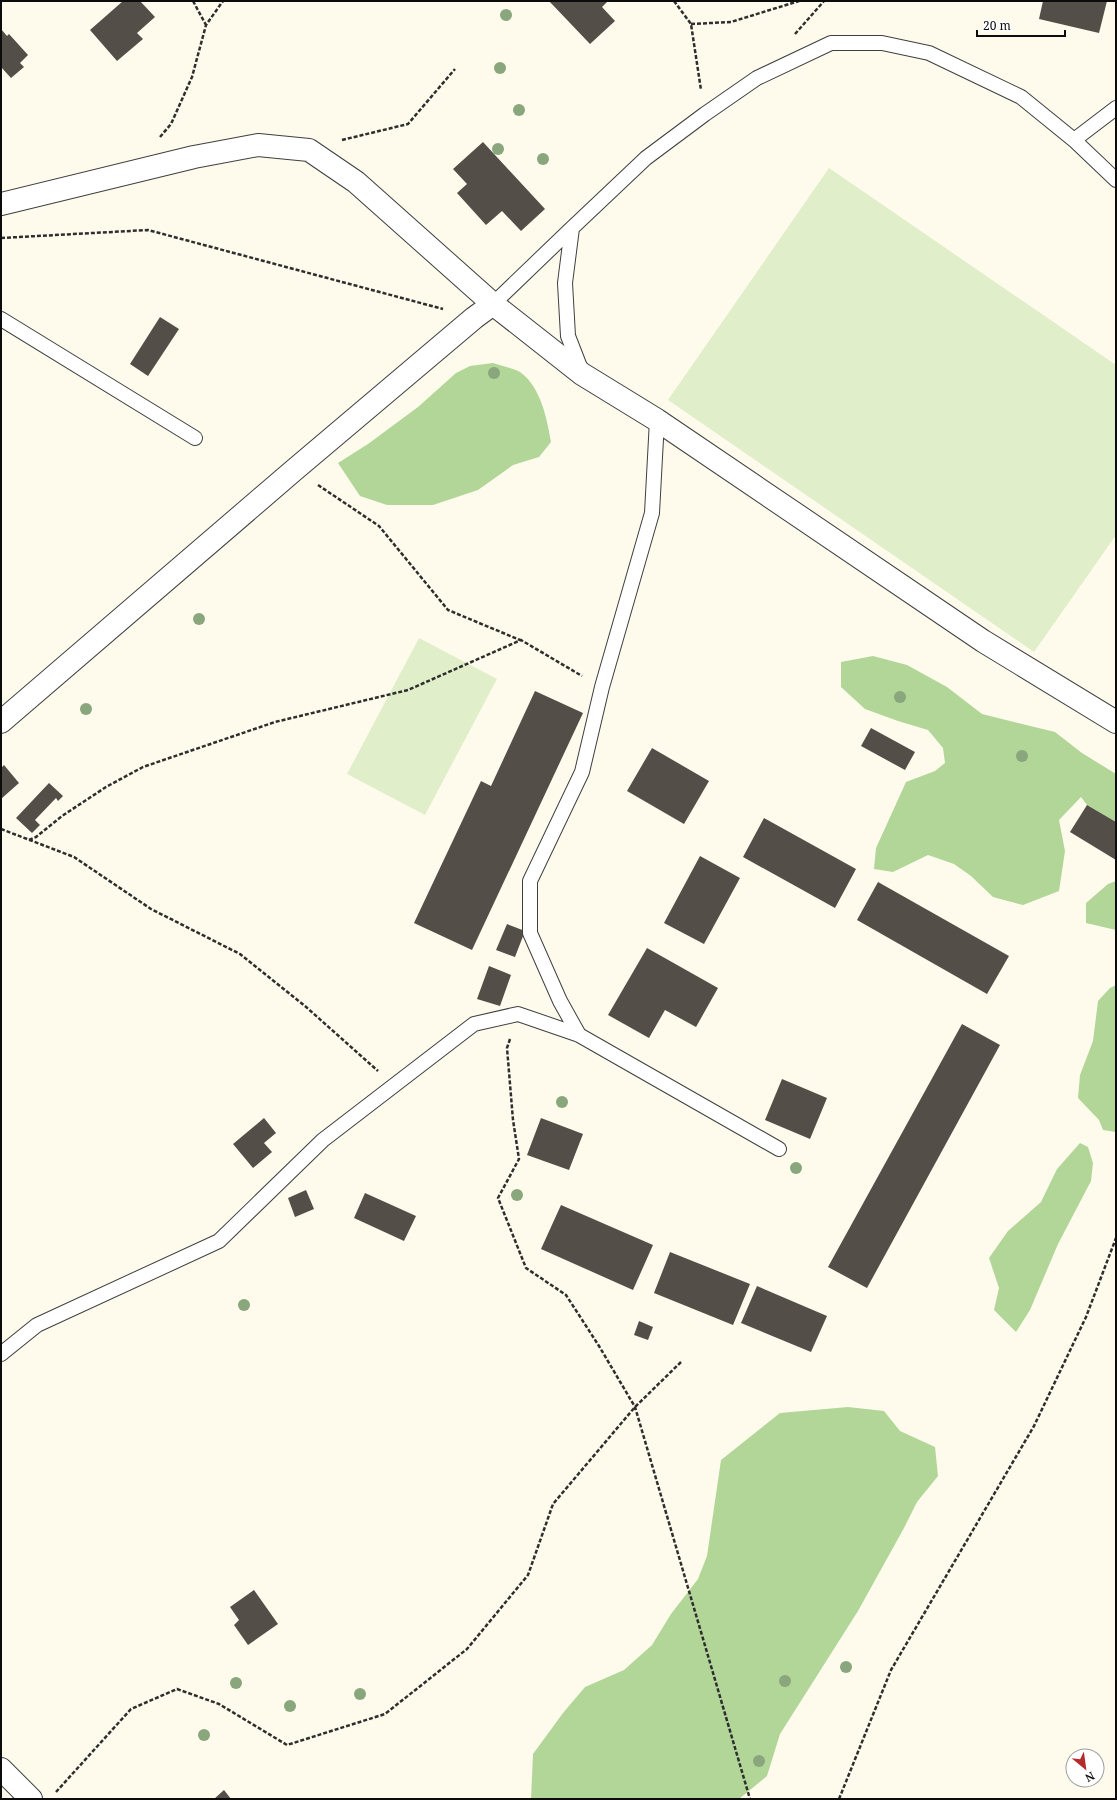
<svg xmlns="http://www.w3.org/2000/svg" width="1117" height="1800" font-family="'Noto Serif',serif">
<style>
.forest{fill:#b1d698}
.pitch{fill:#e0eec9}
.building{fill:#544e49}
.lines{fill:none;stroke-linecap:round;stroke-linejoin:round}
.service-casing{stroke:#3f3f3f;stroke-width:16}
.minor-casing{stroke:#3f3f3f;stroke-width:24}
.path{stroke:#2e2e2e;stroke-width:2.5;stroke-dasharray:4 2;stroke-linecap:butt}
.service{stroke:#fff;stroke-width:14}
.minor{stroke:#fff;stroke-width:22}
.tree{fill:#89a67c}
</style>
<rect width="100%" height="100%" fill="#fefbec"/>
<!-- forest -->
<path class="forest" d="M493,363C501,366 513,368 520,372C541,387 547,419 551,442L539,457L513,465L478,490L433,505H387L360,496L338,463L368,444L418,407L456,373L470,366Z
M873,656L907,665L947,687L982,714L1055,732L1082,753L1116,774V822L1087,805L1081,797L1059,820L1065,851L1059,891L1023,905L993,897L971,876L954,864L928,855L893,872L874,869L876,848L906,782L935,771L945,763L943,748L928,730L898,721L865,709L841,687V662Z
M1116,881V930L1086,923V903L1108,884Z
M1116,985V1132L1103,1130L1099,1120L1078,1098L1080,1075L1093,1041L1098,1001L1110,988Z
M1080,1143L1088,1147L1093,1163L1091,1181L1058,1244L1030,1310L1016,1332L994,1310L999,1288L989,1258L1008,1231L1041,1202L1057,1169Z
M848,1407L884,1411L900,1431L935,1447L938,1476L917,1502L904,1528L858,1611L780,1734L767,1776L739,1799H531L533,1754L563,1713L585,1687L624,1670L652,1645L671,1614L698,1579L707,1556L721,1460L780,1413Z"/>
<!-- pitch -->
<path class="pitch" d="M829,168L1116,365V535L1034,652L668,400Z
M419,638L497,679L425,815L347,774Z"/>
<!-- building -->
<path class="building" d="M123,1H140L155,17L137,33L143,39L117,61L90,30Z
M549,1H608L602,7L615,21L590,44Z
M1043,1H1107L1099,33L1039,19Z
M1,29L7,36L9,34L28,55L20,63L24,67L11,78L1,67Z
M483,142L545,209L521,231L502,211L486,225L457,193L467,184L453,169Z
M160,317L179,329L148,376L130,364Z
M535,691L583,713L472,950L414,923L481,781L491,786Z
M871,728L915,752L905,770L861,746Z
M652,748L709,781L684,824L627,791Z
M4,765L19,783L1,799V768Z
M49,783L63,796L58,801L56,798L35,820L40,825L32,833L16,818Z
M1087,805L1116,822V860L1070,832Z
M764,818L856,869L835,908L743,857Z
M700,856L740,878L704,944L664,923Z
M878,882L1009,956L987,994L857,920Z
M507,924L525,931L515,957L496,950Z
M647,948L718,988L696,1027L665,1010L649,1038L608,1015Z
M489,966L511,975L500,1006L477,999Z
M962,1024L1000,1045L867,1288L828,1267Z
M782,1079L827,1098L810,1139L765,1120Z
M264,1118L276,1133L264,1143L272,1152L253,1168L233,1144Z
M541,1118L583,1134L569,1170L527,1155Z
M306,1190L314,1209L295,1217L288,1198Z
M365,1193L416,1216L404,1241L354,1218Z
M561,1205L653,1245L633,1290L541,1249Z
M670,1252L750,1284L733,1325L654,1293Z
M757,1286L827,1316L811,1352L741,1323Z
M639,1321L653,1327L648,1340L634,1335Z
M254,1590L278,1624L248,1645L234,1625L239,1620L230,1607Z
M224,1790L231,1799H214Z"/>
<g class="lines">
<!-- service casing -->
<g class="service-casing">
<path id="service" d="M1074,140L1116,108
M493,304L572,228
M1,319L195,438
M582,372L568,336L565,283L572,228L646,158L705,114L757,78L831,43H882L929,53L1021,97L1074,140L1116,180
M579,1035L560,1001L530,933V881L582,772L602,687L652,513L657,420
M1,1354L37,1325L219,1241L323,1140L474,1024L518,1014L579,1035L779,1149"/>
</g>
<!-- minor casing -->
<g class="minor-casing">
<path id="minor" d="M1,204L194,157L258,145L309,150L356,182L493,304L582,374L657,420L983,641L1116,722
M1,722L293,471L474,318L493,304
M1,1769L31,1799"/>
</g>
<!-- path -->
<path class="path" d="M193,1L206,25
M674,1L691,24L701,90
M691,24L731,22L799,1
M795,34L824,1
M160,137L171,124L192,77L206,25L223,1
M342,140L408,124L455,69
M1,238L148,230L443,309
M318,485L379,526L448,610L520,640
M1,829L74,857L151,909L240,954L305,1006L378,1071
M29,840L36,837L62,816L106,787L143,767L275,722L408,690L521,640L582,676
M510,1039L507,1048L513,1120L519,1159L498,1198L526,1268L566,1295L599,1346L635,1407L750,1799
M56,1792L131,1709L177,1689L219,1704L287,1745L385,1714L467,1649L528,1575L553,1504L635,1407L682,1361
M839,1799L891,1670L1034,1426L1086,1317L1116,1238"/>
<!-- service -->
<use href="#service" class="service"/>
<!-- minor -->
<use href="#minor" class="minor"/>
</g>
<!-- trees -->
<g class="tree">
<circle cx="506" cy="15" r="6"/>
<circle cx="500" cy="68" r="6"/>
<circle cx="519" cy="110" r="6"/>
<circle cx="498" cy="149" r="6"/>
<circle cx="543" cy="159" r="6"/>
<circle cx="494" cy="373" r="6"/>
<circle cx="199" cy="619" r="6"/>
<circle cx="900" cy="697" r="6"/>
<circle cx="86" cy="709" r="6"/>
<circle cx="1022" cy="756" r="6"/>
<circle cx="562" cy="1102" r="6"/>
<circle cx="796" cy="1168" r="6"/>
<circle cx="517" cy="1195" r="6"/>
<circle cx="244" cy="1305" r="6"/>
<circle cx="846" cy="1667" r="6"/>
<circle cx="785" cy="1681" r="6"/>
<circle cx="236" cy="1683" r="6"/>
<circle cx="360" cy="1694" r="6"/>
<circle cx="290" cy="1706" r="6"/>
<circle cx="204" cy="1735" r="6"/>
<circle cx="759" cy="1761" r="6"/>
</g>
<!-- border -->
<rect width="1117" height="1800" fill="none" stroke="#0c0c0c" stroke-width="4"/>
<!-- north arrow -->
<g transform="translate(1085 1768) rotate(151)"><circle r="19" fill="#ffffff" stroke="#9e9e9e"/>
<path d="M0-3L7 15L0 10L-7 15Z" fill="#b52b2b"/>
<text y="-6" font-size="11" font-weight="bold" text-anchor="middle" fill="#0c0c0c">N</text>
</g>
<!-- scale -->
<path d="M977 30v6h88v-6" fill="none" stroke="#0c0c0c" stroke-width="2"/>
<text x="983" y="30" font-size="12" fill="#0c0c0c" stroke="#ffffff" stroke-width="3" paint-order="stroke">20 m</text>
</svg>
